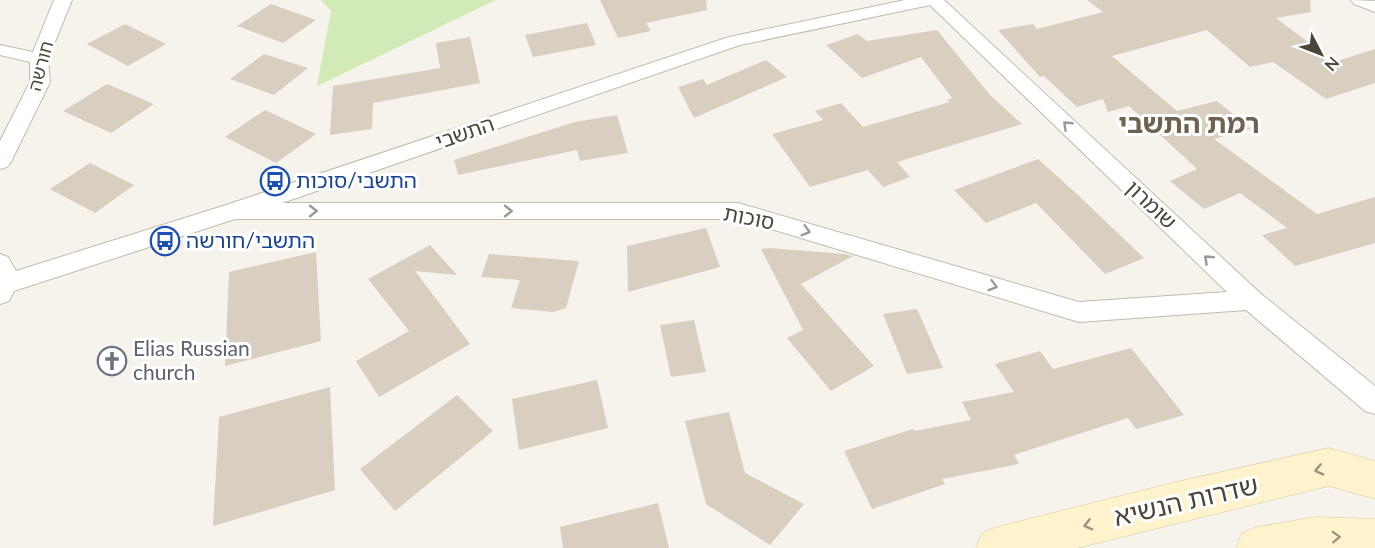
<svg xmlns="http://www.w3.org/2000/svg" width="1375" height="548" font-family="Lato,'Noto Sans Hebrew',sans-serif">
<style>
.green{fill:#d2eab5}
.building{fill:#d8cfc1}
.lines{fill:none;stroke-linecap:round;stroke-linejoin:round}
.street-casing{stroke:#c2bbae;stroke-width:2}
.secondary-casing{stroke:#d6c79b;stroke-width:1}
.street{fill:#fff;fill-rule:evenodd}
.secondary{fill:#fff3cd;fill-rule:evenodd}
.oneway{stroke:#9c9892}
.oneway2{stroke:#9c937c}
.labels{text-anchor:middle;stroke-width:6;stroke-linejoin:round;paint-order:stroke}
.far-street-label{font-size:18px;fill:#4b4439;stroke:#fff}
.street-label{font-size:21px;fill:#4b4439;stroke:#fff}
.transit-label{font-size:21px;fill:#164399;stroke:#fff;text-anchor:start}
.worship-label{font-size:21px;fill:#5b616d;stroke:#fff;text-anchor:start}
.near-street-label{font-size:26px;fill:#4b4439;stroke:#fff}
.district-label{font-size:27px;font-weight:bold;fill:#6e6250;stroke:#fff}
</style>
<rect width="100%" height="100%" fill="#f6f3ec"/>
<!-- green -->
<path class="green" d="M321,0H496L317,86L331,11Z"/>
<!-- building -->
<path class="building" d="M600,0H706L707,10L646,23L651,31L618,38Z
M1087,0H1310L1311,12L1276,18L1334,62L1375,49V83L1326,99L1273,62L1250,67L1207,30L1112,56L1177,111L1217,101L1251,129L1214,139L1317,214L1375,197V243L1295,266L1262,235L1287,228L1240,193L1204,209L1170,181L1197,169L1129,106L1108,112L1103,99L1077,107L1044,76L1040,77L998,30L1033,24L1037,29L1103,12Z
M271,4L316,20L283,43L237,26Z
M587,23L596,45L533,57L525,35Z
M125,24L166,44L128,66L87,44Z
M937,30L990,95L1022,124L897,162L910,177L883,187L868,170L810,187L772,134L823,120L815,111L841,103L863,127L950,102L947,100L952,98L921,57L862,78L826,45L858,34L867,41Z
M470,37L480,83L373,103L372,129L330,135L333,86L440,68L436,43Z
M264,54L308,68L274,95L230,79Z
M766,60L787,77L694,118L678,87L703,79L707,85Z
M107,84L154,104L111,133L63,111Z
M265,110L316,134L276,163L225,137Z
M617,115L628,153L580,161L577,150L458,175L454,160L575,122Z
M1038,159L1078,195L1144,258L1105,274L1036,203L986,223L954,190Z
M90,163L134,185L95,213L50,189Z
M706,228L720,267L628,292L627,246Z
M430,245L457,275L415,271L470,344L379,397L356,361L409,331L368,279Z
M769,248L844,254L853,256L801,284L874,366L831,391L787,338L803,330L761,249Z
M316,252L321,341L225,366L229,272Z
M489,254L579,261L566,308L553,312L511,308L520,280L481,277Z
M917,309L943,368L907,374L883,314Z
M694,320L706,372L671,377L660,325Z
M1131,348L1184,415L1136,429L1128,418L1014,455L1019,464L942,479L945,484L872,509L844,451L913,429L915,431L971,420L962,402L1014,392L995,364L1040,351L1053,369Z
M597,380L608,428L519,450L512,399Z
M330,387L335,490L213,526L219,417Z
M457,395L493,431L395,511L360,469Z
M729,412L745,473L804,504L770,545L706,504L685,421Z
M658,503L669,548H563L560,527Z"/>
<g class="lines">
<!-- street casing -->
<g class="street-casing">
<path id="street" d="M54,0H72L48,59L50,82L11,162L7,167L0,169V141L30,82V62L0,55V45L33,52Z
M905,0H944L1260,293L1375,386V414L1365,411L1246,310L1079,322L738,219H235L14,291L9,301L0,304V254L8,257L16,271L226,205L729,37ZM930,5L1227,292L1079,302L738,203H282L740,45Z
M1351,0L1375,1V12L1354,4Z"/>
</g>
<!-- secondary casing -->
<g class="secondary-casing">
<path id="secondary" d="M1329,448L1375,461V499L1329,486L1077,548H976L982,533L997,527L1176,482Z
M1316,517L1375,519V548H1236L1242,533L1257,527Z"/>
</g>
<!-- street -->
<use href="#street" class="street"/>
<!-- secondary -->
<use href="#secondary" class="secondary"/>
</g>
<!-- one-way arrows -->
<defs><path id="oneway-chevron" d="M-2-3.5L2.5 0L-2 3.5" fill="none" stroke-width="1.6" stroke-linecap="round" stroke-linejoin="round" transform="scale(1.5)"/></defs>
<g class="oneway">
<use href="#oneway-chevron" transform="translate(1067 125) rotate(-137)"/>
<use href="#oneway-chevron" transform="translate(313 211)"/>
<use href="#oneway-chevron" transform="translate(508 211)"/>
<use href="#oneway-chevron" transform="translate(806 231) rotate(16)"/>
<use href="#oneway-chevron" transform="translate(1208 259) rotate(-137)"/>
<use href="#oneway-chevron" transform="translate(993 286) rotate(16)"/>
</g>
<g class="oneway2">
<use href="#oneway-chevron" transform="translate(1319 470) rotate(167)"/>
<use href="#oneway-chevron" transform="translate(1088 525) rotate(166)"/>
<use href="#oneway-chevron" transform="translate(1336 537) rotate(-2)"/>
</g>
<!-- icons -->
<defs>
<g id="bus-ring" transform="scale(1.5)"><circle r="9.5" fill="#fff" stroke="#1a4fb4" stroke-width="1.5"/><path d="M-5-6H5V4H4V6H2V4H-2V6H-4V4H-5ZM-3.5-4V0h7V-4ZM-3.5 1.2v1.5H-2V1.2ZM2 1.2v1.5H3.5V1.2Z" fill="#1a4fb4"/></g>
<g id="church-ring" transform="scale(1.5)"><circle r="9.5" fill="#fff" stroke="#6b7280" stroke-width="1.5"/><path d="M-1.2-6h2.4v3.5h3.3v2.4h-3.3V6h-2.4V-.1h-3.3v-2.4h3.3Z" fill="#6b7280"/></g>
</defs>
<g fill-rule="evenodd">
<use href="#bus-ring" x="275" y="181"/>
<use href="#bus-ring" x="165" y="241"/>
<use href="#church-ring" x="112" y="361"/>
</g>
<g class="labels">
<!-- far-street labels -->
<g class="far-street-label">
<text transform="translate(41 66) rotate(-75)" y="6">חורשה</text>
</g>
<!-- street labels -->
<g class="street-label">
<text transform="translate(465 133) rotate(-19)" y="7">התשבי</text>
<text transform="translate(1151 205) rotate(43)" y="7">שומרון</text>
<text transform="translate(749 218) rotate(11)" y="7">סוכות</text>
</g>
<!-- transit labels -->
<g class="transit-label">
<text x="296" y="188">התשבי/סוכות</text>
<text x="186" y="248">התשבי/חורשה</text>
</g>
<!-- worship labels -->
<g class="worship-label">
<text x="133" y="356">Elias Russian<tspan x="133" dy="24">church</tspan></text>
</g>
<!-- near-street labels -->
<g class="near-street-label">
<text transform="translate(1186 501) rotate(-13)" y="9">שדרות הנשיא</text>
</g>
<!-- district labels -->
<g class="district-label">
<text x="1189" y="133">רמת התשבי</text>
</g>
</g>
<!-- north arrow -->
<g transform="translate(1321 54) rotate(132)" stroke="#ffffff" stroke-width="4.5" paint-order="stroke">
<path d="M0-4.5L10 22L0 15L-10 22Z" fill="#4b4439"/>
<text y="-9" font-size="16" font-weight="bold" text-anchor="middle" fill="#4b4439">N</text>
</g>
</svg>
